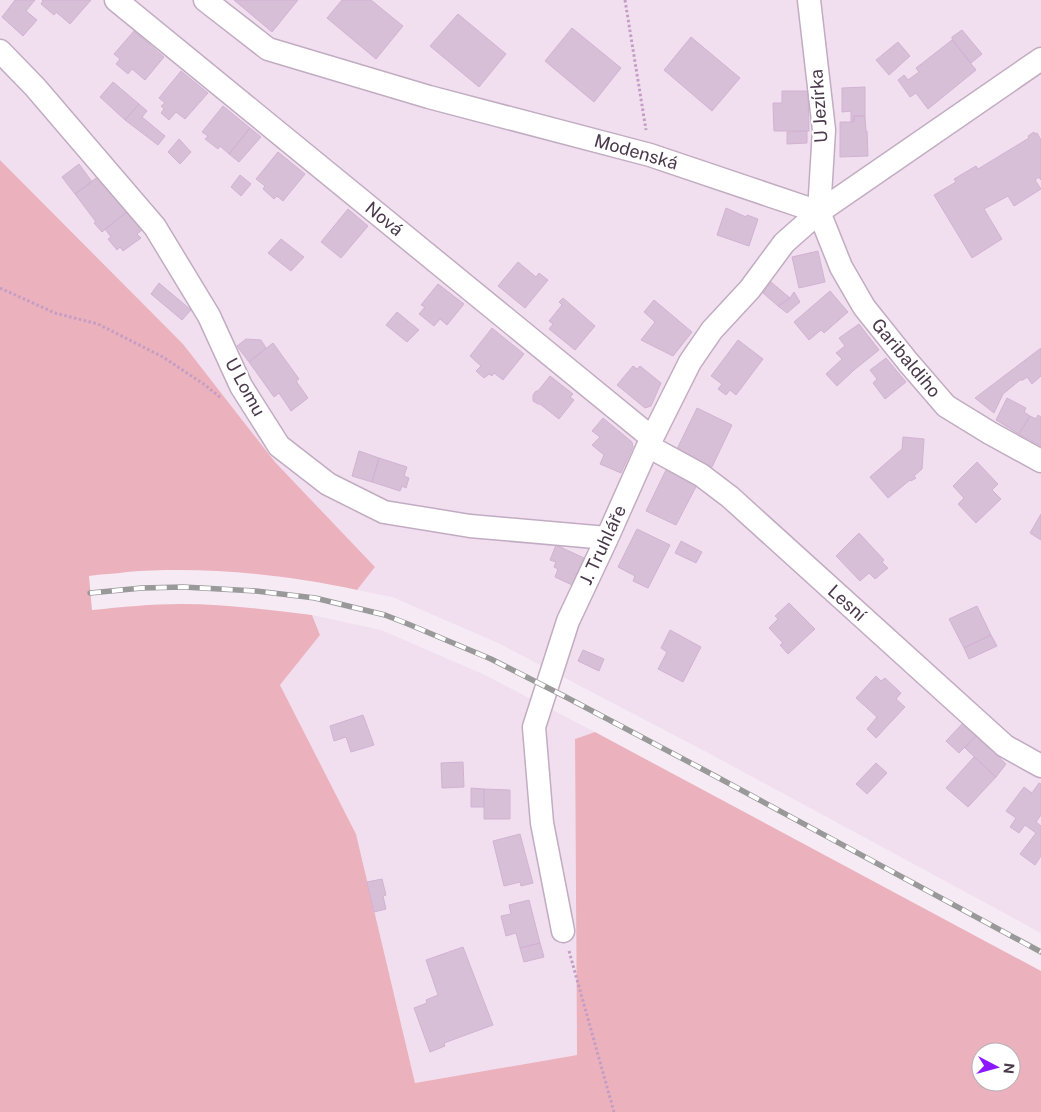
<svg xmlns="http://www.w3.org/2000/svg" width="1041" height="1112" font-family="'Public Sans',sans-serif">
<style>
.residential{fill:#f1dff0}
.green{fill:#ebb2be;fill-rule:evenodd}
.building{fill:#d7bfd8;stroke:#d2b2d3}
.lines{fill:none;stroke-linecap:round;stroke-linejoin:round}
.minor-casing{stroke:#c2acc2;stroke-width:25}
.path{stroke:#c49dc4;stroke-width:3;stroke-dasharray:2.5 2.5;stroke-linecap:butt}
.minor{stroke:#fff;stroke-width:22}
.rail-casing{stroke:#999;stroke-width:5.5}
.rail{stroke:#fff;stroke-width:4;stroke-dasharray:11;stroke-linecap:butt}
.labels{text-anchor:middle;stroke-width:4.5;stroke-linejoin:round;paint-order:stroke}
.street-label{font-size:18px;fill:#4a384b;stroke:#fff}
</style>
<rect width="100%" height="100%" fill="#f6ebf5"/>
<!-- residential -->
<path class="residential" d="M0,0H1041V933L712,755L498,643L392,597L357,590L375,567L275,462L183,344L0,160Z
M312,615L381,630L483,674L595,732L575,739L577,1055L415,1083L356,834L280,685L320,635Z"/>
<!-- green -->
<path class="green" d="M0,160L183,344L275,462L375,567L357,590C284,574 202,566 127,572C115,574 101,574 89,576L92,610C122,607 151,604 181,604C225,604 269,610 312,615L320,635L280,685L356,834L415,1083L577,1055L575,739L595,732L1041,971V1112H0ZM981,1052H1011V1082H981Z"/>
<!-- building -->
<path class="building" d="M15,0H35L26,11L37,20L23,36L2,17Z
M42,0H91L70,24L56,12L54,15L41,4L43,1Z
M234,0H298L272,32Z
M342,0H371L403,26L376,59L327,18Z
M458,14L506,54L479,87L430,46Z
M572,28L621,68L594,102L545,61Z
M962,30L982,54L971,63L952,39V37Z
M134,31L164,57L145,80L132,69L128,74L116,64L120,59L114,54Z
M691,37L740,78L712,111L664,70Z
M952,40L976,70L928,109L916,93L910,97L898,80L904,75L908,80L919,72L916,68Z
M898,42L910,56L889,75L876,60Z
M181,71L208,93L185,119L176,112L169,120L161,113L164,109L161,106L165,103L159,98Z
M113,82L139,104L125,120L100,97Z
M865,87V116H854V122H851V111L842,112V88Z
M782,91H808L809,131H774L773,103H782Z
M139,104L147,111L142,117L165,136L158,145L125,120Z
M223,106L250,128L229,154L220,146L218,149L205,139L208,136L202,132Z
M854,116H865L866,131H867L868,156L840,157V122H854Z
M250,128L261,137L239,162L229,154Z
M807,131V143L787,144V132Z
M1034,132L1035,134L1037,133L1041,140V180L1039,177L1035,180L1041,189L1014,206L1008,196L984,209L1002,239L972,258L934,195L956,182L954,179L976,166L978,169L1029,138L1028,136Z
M179,139L191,152L180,164L168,152Z
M278,152L305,174L283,201L277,196L274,199L263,189L265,186L256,179Z
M79,164L92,182L75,194L62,177Z
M100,175L128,211L102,232L94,223L96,222L75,194Z
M240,175L251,184L241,196L231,187Z
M726,208L746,217L747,215L758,219L749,246L717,235Z
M348,209L368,226L341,258L321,242Z
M128,211L142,230L137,234L141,238L123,251L120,247L117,250L108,239L111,237L105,229Z
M281,239L304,257L291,271L268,253Z
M818,251L825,282L799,288L792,257Z
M518,262L536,277L539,273L548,280L525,308L498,286Z
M771,282L790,298L778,306L763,293Z
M159,283L191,310L182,320L151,294Z
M438,284L464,304L447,325L440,319L434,326L419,314L425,307L421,305Z
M830,291L848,312L824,333L821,330L809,340L794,322Z
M794,292L800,302L787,313L778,306L790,298Z
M563,298L595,326L575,350L549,329L553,324L549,321L562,305L559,302Z
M654,300L692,332L673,356L641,340L655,322L644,312Z
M397,312L419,330L407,342L386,325Z
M859,324L879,350L854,370L837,386L826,374L842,359L836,353L845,346L839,338Z
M492,328L524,354L503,380L494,373L492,376L489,374L484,378L476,371L481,366L470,356Z
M246,339L261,340L266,348L249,362L237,346Z
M738,340L763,359L736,395L730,390L726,395L718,389L722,384L711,376Z
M273,343L299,379L296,381L308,398L291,411L279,393L274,397L249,362Z
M1041,348V376L1032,384L1027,377L1023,380H1020L1003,394L994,413L975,398Z
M886,358L906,382L885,399L873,383L877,379L870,370Z
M633,366L637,369L640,366L661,383L651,406L645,408L617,385Z
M550,376L573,394L570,397L574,400L559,419L540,404H538L533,401V395L536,391H538Z
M1007,398L1026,408L1024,412L1030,416L1019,434L996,420Z
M697,408L732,425L712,467L677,449Z
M1038,415L1041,417V446L1019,434L1030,416L1036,419Z
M603,418L632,442L633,447L621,473L600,464L604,455L592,445L600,437L592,431Z
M903,437L924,439L922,469L914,476L916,478L911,481L910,480L888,498L870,477L902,449Z
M359,451L379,458L372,482L352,476Z
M379,458L407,467L404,476L409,478L406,488L402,486L400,491L372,482Z
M977,462L998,484L992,490L1001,499L976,523L958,504L964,498L953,486Z
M667,468L698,483L676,525L646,511Z
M1041,514V540L1030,533Z
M637,529L670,545L648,588L633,581L635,576L618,567Z
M859,533L884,560L882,562L888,568L875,579L869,573L860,581L836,556Z
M681,541L702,552L696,563L675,553Z
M556,545L584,558L572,585L555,577L558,569L554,567L556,562L550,560Z
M789,603L815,629L788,654L780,645L783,643L769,628L778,619L775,616Z
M977,606L991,635L964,648L949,619Z
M670,630L701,647L683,682L658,669L667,652L661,648Z
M991,635L997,646L969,659L964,648Z
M583,650L604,659L599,671L578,661Z
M876,676L881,681L885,678L901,693L896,699L905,707L876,738L867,729L877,717L856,698Z
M363,715L374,745L351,752L346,737L334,741L330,726Z
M963,723L976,736L959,753L946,741Z
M976,736L1006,764L996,777L965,748Z
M974,757L996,777L968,807L946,788Z
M463,762L464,787L442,788L441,763Z
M876,763L887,773L867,794L856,784Z
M1039,783L1041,784V815L1036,822L1041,826V856L1035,865L1020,854L1036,833L1025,825L1019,833L1010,827L1016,818L1006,811L1024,787L1032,793Z
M471,788L484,789V807H471Z
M484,789L510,790V819H484Z
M520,834L533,883L521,886L520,882L504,886L493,841Z
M382,879L386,895L383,896L386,909L374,912L367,882Z
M529,900L540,943L520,948L516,933L506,936L501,916L511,914L509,905Z
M540,943L544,957L524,962L520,948Z
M463,947L493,1025L444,1043L445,1046L430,1052L414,1008L427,1003L426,1000L438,995L426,960Z"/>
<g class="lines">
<!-- minor casing -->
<g class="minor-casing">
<path id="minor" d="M116,0L652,438
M205,0L268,49L429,97L650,155L819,212
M809,0L824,130L819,212L841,267L864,307L908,362L946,406L990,433L1041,461
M0,51L35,87L155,227L209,316L241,386L279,446L328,484L384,512L470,526L607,538
M648,446L701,475L730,497L1005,746L1041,766
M563,931L542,823L534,727L568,621L607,538L648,446L690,362L712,330L750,289L784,243L819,212L1041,59"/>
</g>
<!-- path -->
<path class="path" d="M625,0L646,130
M0,288L55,313L98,324L163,357L205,385L221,398
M569,951L614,1112"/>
<!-- minor -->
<use href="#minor" class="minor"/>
<!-- rail casing -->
<g class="rail-casing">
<path id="rail" d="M90,593L142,588L183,587L256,591L315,598L385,615L408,624L491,659L562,695L704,770L1041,952"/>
</g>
<!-- rail -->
<use href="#rail" class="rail"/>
</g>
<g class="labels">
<!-- street labels -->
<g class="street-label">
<text transform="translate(819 106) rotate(-94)" y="6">U Jezírka</text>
<text transform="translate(636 152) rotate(16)" y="6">Modenská</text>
<text transform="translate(384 219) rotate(39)" y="6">Nová</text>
<text transform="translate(906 358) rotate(50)" y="6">Garibaldiho</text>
<text transform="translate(245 387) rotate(61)" y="6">U Lomu</text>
<text transform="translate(603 545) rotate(-65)" y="6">J. Truhláře</text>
<text transform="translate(847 603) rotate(42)" y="6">Lesní</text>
</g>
</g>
<!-- north arrow -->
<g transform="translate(996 1067) rotate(96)"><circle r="24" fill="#ffffff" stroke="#b7afb7"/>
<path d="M0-4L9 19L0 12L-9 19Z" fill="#8c18ff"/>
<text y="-8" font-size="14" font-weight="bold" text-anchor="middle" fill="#4a384b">N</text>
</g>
</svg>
